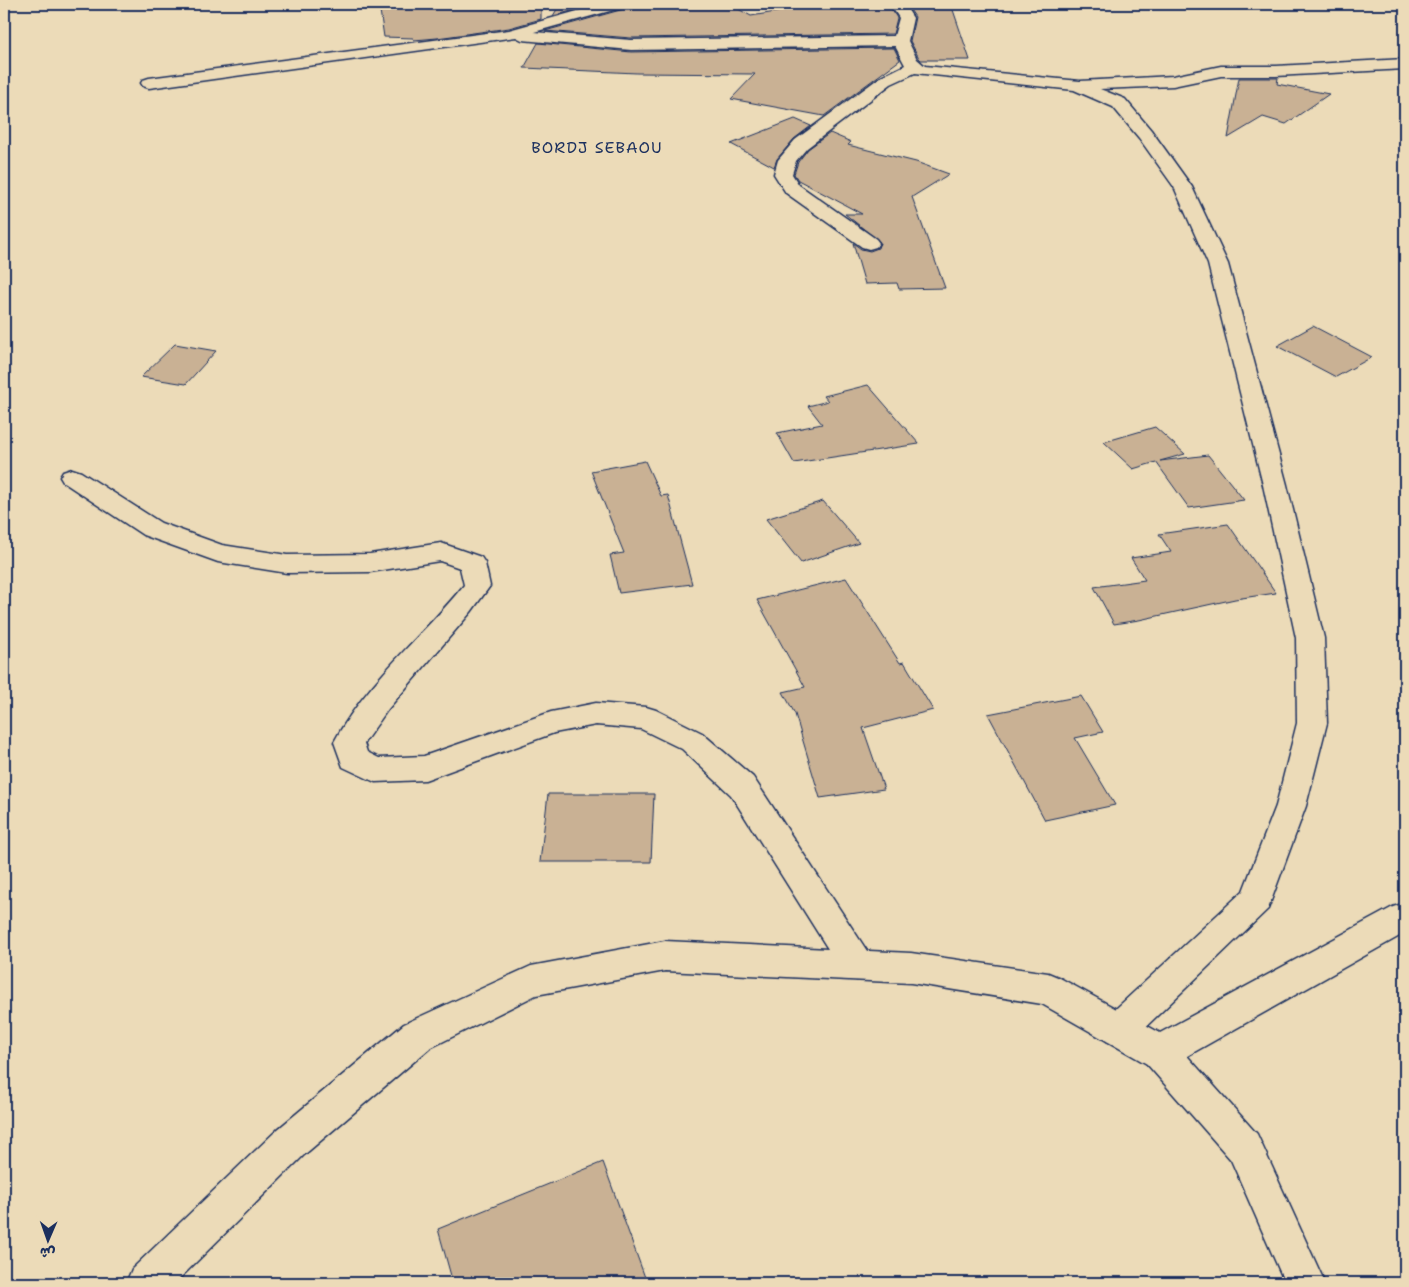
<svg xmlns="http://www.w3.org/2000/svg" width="1409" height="1287" font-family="'Shantell Sans','Playpen Sans Arabic',sans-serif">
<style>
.building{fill:#c9b194;stroke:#1b2f5e}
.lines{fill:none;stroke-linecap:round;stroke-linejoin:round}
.street-casing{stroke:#1b2f5e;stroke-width:3}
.secondary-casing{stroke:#1b2f5e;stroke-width:3}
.street{fill:#ecdbb8;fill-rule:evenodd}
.secondary{fill:#ecdbb8;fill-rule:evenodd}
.labels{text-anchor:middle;stroke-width:4;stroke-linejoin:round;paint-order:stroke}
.far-quarter-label{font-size:16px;letter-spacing:1px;fill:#1b2f5e;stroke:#ecdbb8}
</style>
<rect width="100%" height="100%" fill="#ecdbb8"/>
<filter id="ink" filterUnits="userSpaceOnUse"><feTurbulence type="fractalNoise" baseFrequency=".02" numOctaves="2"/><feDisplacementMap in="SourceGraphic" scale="10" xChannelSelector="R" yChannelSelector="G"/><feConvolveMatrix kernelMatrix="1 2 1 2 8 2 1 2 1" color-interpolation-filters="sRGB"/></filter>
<g filter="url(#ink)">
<!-- building -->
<path class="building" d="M379,4H541V19L509,28L437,38L414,40L413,38L384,37Z
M560,4H597L553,16Z
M628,4H729L751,16L826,4H888L897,18L893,34L631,38L545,31L624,9Z
M906,4H951L970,60H921L919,58L910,41L915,17Z
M538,43L631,52L894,48L900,60L824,116L731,99L755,74L637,73L524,68Z
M1239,78H1278L1277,84L1329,94L1286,124L1263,117L1228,138Z
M795,119L811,126L794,139L777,159L774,167L731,144Z
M830,133L851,142L848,145L916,162L949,174L912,197L945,288L899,289L897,283L865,284L853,243L861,249L870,251L878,248L880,242L845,214H862L798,180L794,174L798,162L808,149Z
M1313,326L1372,357L1336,377L1277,346Z
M175,344L216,351L186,384L141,377Z
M868,385L919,444L794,463L777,433L822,424L808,406L828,401L824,396Z
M1155,427L1185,454L1160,461L1208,455L1244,500L1189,508L1156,462L1133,469L1104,442Z
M645,461L661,496L668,495L692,584L619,593L610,555L624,553L591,471Z
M823,501L859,543L801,563L766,519Z
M1228,524L1276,593L1235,599L1139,620L1114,624L1094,587L1145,580L1131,558L1171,552L1159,534Z
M846,578L900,663L904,662L933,710L863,728L884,789L820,798L795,714L783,692L805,687L757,600Z
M1081,696L1103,732L1075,738L1115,805L1045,820L988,714Z
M548,794H654L651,862H540Z
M603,1162L647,1283H453L438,1229Z"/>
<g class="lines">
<!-- street casing -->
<g class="street-casing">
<path id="street" d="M603,4H626L624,7L534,32L631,40L894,36L899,18L890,4H904L913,18L908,41L917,59L925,66L1080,81L1173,76L1221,66H1276L1405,59V69L1276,76H1221L1173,86L1100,89L1125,99L1151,130L1192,187L1228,264L1287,485L1324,638L1327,723L1306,806L1268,909L1131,1041L1119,1045L1107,1041L1101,1029L1107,1017L1243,891L1276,806L1297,723L1296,638L1263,485L1208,264L1174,187L1139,138L1113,107L1074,90L915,73L891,84L807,148L796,161L792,174L799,185L876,239L879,243L876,247L869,249L862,247L786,193L774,174L778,160L795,140L879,78L905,65L895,46L631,50L522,40L516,37L149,88L143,86L141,83L143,80L149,78L509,30Z
M72,469L81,472L161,523L222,545L287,555L370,554L441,543L481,557L485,563L490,586L471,612L388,709L364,743L367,752L379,758L424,756L551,712L596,703L646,707L656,710L702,733L753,777L869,954L874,965L869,976L857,980L845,976L731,795L682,749L641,729L596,725L554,733L425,780L375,782L343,767L334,742C366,682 422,637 464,585L460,568L440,561L370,572L287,573L218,562L143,535L63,482L60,477L63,472Z
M1405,903V933L1173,1064L1160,1069L1147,1064L1142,1052L1147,1040L1393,907Z"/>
</g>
<!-- secondary casing -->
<g class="secondary-casing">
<path id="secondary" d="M665,941L911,953L1048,973L1060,978L1173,1040L1257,1134L1325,1283H1285L1231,1160L1147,1064L1042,1004L911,983L665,971L536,995L430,1048L304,1155L175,1283H126L132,1269L278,1129L404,1024L531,966Z"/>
</g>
<!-- street -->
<use href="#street" class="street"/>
<!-- secondary -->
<use href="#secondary" class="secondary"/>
</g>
</g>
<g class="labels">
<!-- far-quarter labels -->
<g class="far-quarter-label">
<text x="597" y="153">BORDJ SEBAOU</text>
</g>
</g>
<!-- margin -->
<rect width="1409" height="1287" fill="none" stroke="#ecdbb8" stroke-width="20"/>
<rect x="10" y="10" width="1389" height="1267" fill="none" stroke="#1b2f5e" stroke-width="2" filter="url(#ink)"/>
<!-- north arrow -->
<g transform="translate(48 1240) rotate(182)" stroke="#ecdbb8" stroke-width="4" paint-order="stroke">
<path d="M0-4L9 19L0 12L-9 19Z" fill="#1b2f5e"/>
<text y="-8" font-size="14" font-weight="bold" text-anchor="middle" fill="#1b2f5e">ش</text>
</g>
</svg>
